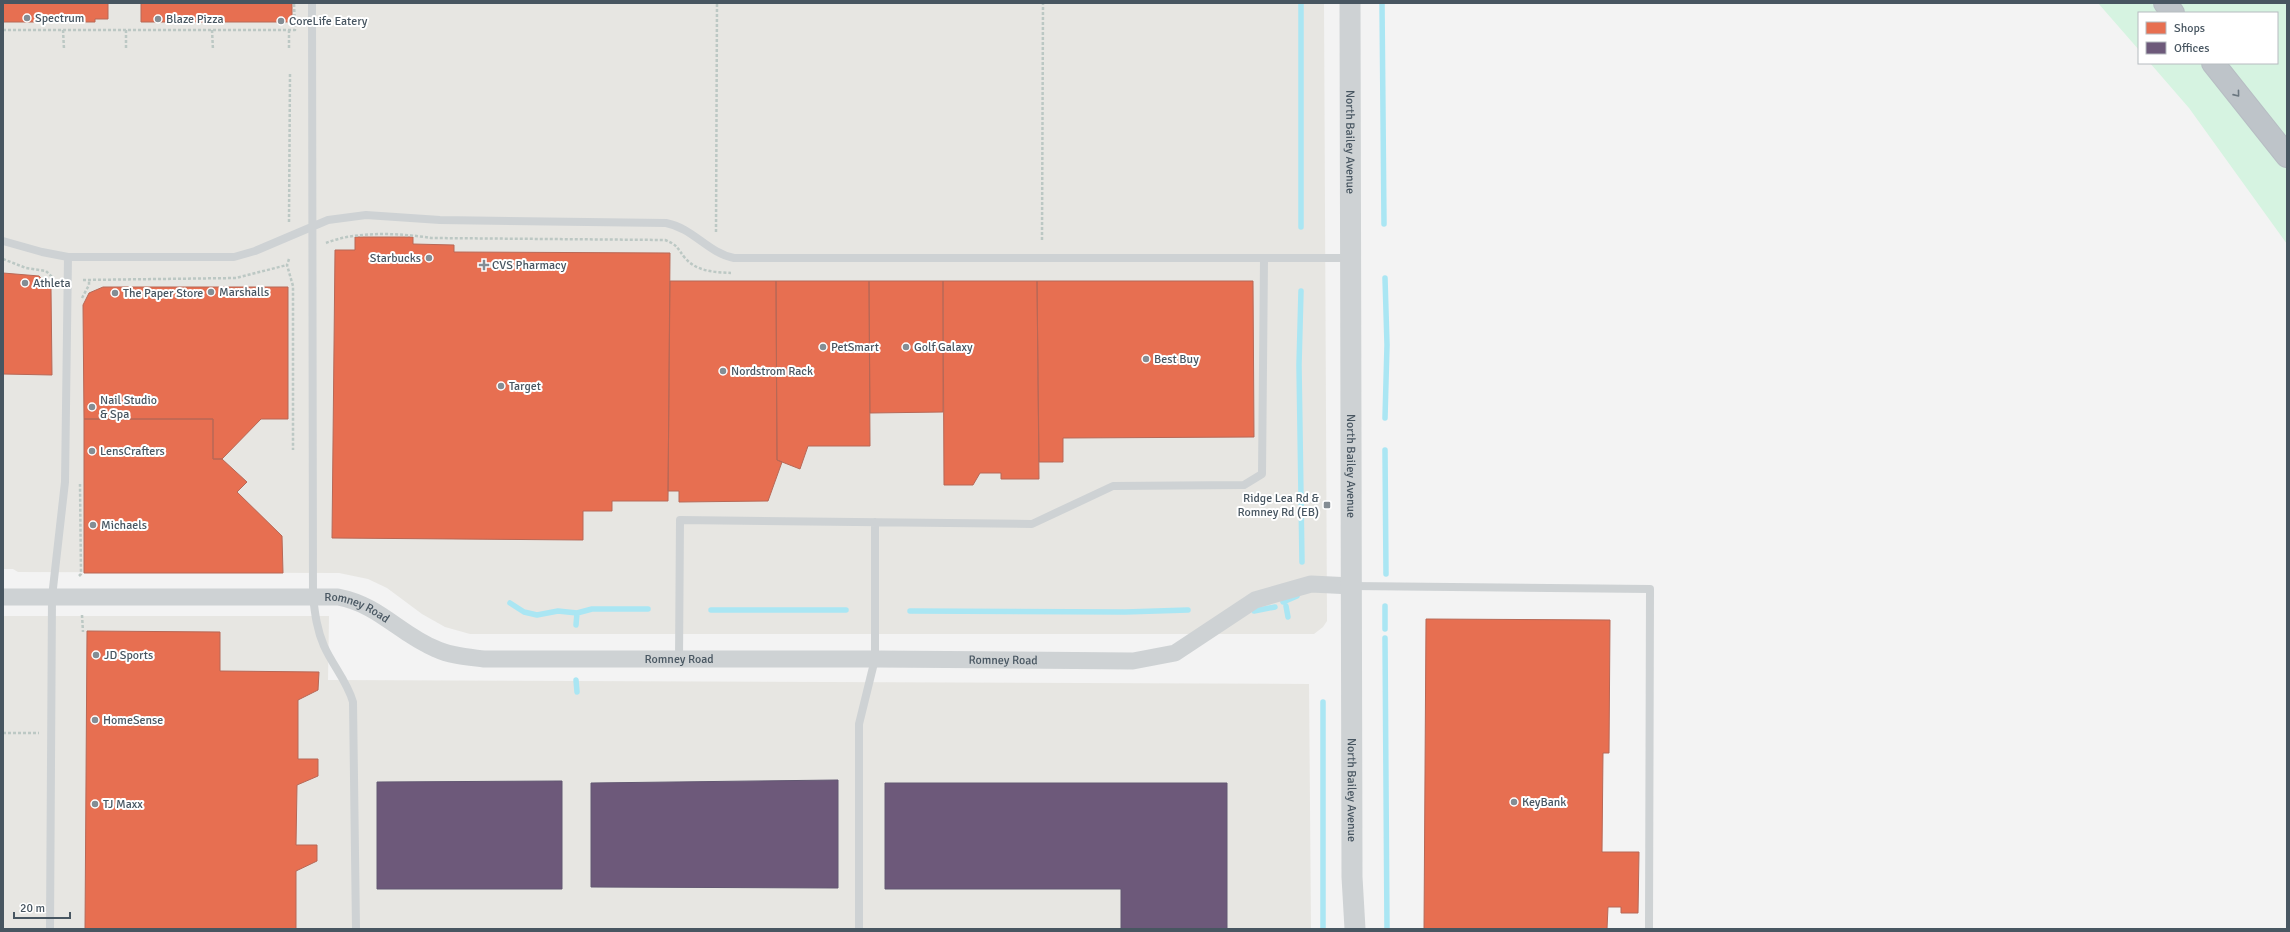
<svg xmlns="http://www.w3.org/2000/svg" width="2290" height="932" font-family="Signika,sans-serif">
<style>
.commercial{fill:#e7e6e2}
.green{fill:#d6f3e1}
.shops{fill:#e76f51;stroke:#b76856}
.offices{fill:#6d597a;stroke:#625872}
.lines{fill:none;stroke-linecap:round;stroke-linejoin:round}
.stream{stroke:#aae6f3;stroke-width:5.5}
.motorway-casing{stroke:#b7bdc3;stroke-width:24}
.path{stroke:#bcc8c4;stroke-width:2.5;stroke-dasharray:3 2;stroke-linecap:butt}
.service{stroke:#ced2d4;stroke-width:8}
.minor{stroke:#ced2d4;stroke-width:17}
.tertiary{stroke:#ced2d4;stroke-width:21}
.motorway{stroke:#bec4c9;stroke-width:22}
.oneway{stroke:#6b7780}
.poi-dot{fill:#848d94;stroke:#fff;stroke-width:1.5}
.labels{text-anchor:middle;stroke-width:4;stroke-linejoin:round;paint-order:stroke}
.poi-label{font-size:12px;fill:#485661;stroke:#fff;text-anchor:start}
.street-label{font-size:12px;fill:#485661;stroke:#fff}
</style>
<rect width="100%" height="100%" fill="#f3f3f3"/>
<!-- commercial -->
<path class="commercial" d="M3,3H1324L1327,621L1323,627L1314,634H470L445,627L422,614L387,588L368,579L339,573L18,572L13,569H3Z
M3,616H329L328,680L1309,684L1311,929H3Z"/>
<!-- green -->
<path class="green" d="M2098,3H2287V244L2189,108L2150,63H2277V13H2139V50Z"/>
<!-- shops -->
<path class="shops" d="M3,3H108V19H95V22H3Z
M141,3H292V22H141Z
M355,237H413V244L454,245V252L670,253L668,501H612V511H583V540L332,538L335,250H355Z
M3,273L39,276L51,289L52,375L3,374Z
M670,281H776L777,460L782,462L768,501L679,502V491H668Z
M776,281H869L870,446H808L800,469L777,460Z
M869,281H943V412L870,413Z
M943,281H1037L1039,479H1001V473H980L973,485H944Z
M1037,281H1253L1254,437L1063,438V462H1039Z
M103,287H288V419H261L222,459H213V419H84L83,305L89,293Z
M84,419H213V459H222L247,482L237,492L282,536L283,573H84Z
M1426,619L1610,620L1609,753H1603L1602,852H1639L1638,913H1621V907H1608L1607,929H1424Z
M87,631L220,632V671L319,672L318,690L298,700V759H318V776L297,785L296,845H317V861L296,871V929H85Z"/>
<!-- offices -->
<path class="offices" d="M838,780V888L591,887V783Z
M562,781V889H377V782Z
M885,783H1227V929H1121V889H885Z"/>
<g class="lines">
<!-- stream -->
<path class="stream" d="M1382,3L1384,224
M1301,227V3
M1301,291L1299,365L1302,562
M1385,418L1387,345L1385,278
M1385,450L1386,574
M1283,602L1297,596
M510,603L524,612L537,615L558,611L577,613L592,609H648
M1286,606L1288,617
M1385,606V629
M711,610H846
M910,611L1125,612L1188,610
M1254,611L1275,607
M576,625L577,613
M1385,638L1387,929
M576,680L577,692
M1323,702V929"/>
<!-- motorway casing -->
<g class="motorway-casing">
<path id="motorway" d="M2165,3L2173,13
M2213,63L2287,156"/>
</g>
<!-- path -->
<path class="path" d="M3,30H295L294,3
M63,30L64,49
M126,30V49
M212,30L213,50
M289,30V48
M289,222L290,74
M716,232L717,3
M1042,240L1043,3
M326,243C355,231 400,233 431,238L665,240C678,245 677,248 685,258C697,272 715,272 731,273
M3,259L26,268L46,271L54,279
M289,259L287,265L293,286V450
M83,280L236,278L287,265
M82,298L89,285V280
M79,576L81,574L80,484
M82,615L83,632
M3,733H39"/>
<!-- service -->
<path class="service" d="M312,3L313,597C315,614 317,630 324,646C333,666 347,681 353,702L356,929
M3,241L42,252L68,257H234L255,251L328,220L366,215L440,220L666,223C693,228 708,253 734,258H1350
M1352,586L1650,589L1649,929
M679,659L680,520L1032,524L1113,486L1244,485L1262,474L1264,259
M50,929L52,597L65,482L68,257
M859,929V724L875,659V522"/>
<!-- minor -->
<path class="minor" id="s1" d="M3,597H338C380,605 399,634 436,649C451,656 468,657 484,659H875L1133,661L1175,653L1255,600L1311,584L1352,586"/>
<!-- tertiary -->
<path class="tertiary" id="s2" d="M1350,3L1352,877L1355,929"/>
<!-- motorway -->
<use href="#motorway" class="motorway"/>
</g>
<!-- one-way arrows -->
<defs><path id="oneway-chevron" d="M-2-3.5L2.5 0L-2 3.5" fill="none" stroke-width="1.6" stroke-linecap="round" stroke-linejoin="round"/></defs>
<use class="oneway" href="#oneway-chevron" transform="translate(2237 94) rotate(51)"/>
<!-- markers -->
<g class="poi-dot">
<circle cx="27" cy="18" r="4"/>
<circle cx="158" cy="19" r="4"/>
<circle cx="281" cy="21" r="4"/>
<circle cx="429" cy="258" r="4"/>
<path d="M482 259h4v4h4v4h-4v4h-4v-4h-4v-4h4z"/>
<circle cx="25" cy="283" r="4"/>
<circle cx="211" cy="292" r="4"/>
<circle cx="115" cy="293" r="4"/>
<circle cx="823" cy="347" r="4"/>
<circle cx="906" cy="347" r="4"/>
<circle cx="1146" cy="359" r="4"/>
<circle cx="723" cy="371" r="4"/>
<circle cx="501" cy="386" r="4"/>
<circle cx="92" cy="407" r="4"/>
<circle cx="92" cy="451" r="4"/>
<rect x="1323" y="501" width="8" height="8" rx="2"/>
<circle cx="93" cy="525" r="4"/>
<circle cx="96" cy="655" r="4"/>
<circle cx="95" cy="720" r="4"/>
<circle cx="1514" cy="802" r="4"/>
<circle cx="95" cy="804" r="4"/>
</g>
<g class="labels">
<!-- poi labels -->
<g class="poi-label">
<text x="35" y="22">Spectrum</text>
<text x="166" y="23">Blaze Pizza</text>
<text x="289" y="25">CoreLife Eatery</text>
<text x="421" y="262" text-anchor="end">Starbucks</text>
<text x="492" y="269">CVS Pharmacy</text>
<text x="33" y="287">Athleta</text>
<text x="219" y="296">Marshalls</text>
<text x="123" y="297">The Paper Store</text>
<text x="831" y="351">PetSmart</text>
<text x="914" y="351">Golf Galaxy</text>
<text x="1154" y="363">Best Buy</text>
<text x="731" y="375">Nordstrom Rack</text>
<text x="509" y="390">Target</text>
<text x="100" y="404">Nail Studio<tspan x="100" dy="14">&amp; Spa</tspan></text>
<text x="100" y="455">LensCrafters</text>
<text x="1319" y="502" text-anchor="end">Ridge Lea Rd &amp;<tspan x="1319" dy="14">Romney Rd (EB)</tspan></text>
<text x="101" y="529">Michaels</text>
<text x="104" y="659">JD Sports</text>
<text x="103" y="724">HomeSense</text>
<text x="1522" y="806">KeyBank</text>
<text x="103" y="808">TJ Maxx</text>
</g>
<!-- street labels -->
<g class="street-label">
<text dy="4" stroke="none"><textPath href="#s2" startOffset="139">North Bailey Avenue</textPath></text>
<text dy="4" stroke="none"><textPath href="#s2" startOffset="463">North Bailey Avenue</textPath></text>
<text dy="4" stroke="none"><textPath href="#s1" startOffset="356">Romney Road</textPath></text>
<text dy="4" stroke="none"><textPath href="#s1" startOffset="691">Romney Road</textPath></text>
<text dy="4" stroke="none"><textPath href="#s1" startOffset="1015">Romney Road</textPath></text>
<text dy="4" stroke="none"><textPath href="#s2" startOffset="787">North Bailey Avenue</textPath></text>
</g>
</g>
<!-- border -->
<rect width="2290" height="932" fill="none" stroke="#485661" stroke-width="8"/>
<!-- legend -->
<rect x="2138" y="12" width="140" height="52" fill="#ffffff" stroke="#b6bbc0"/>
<rect x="2146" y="22" width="20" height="12" fill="#e76f51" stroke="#b6bbc0"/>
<text x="2174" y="32" font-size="12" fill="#485661">Shops</text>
<rect x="2146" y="42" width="20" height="12" fill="#6d597a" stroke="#b6bbc0"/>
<text x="2174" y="52" font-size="12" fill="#485661">Offices</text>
<!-- scale -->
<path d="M14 912v6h56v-6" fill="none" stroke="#485661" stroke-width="2"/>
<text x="20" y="912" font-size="12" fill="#485661" stroke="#ffffff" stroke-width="3" paint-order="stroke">20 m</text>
</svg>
